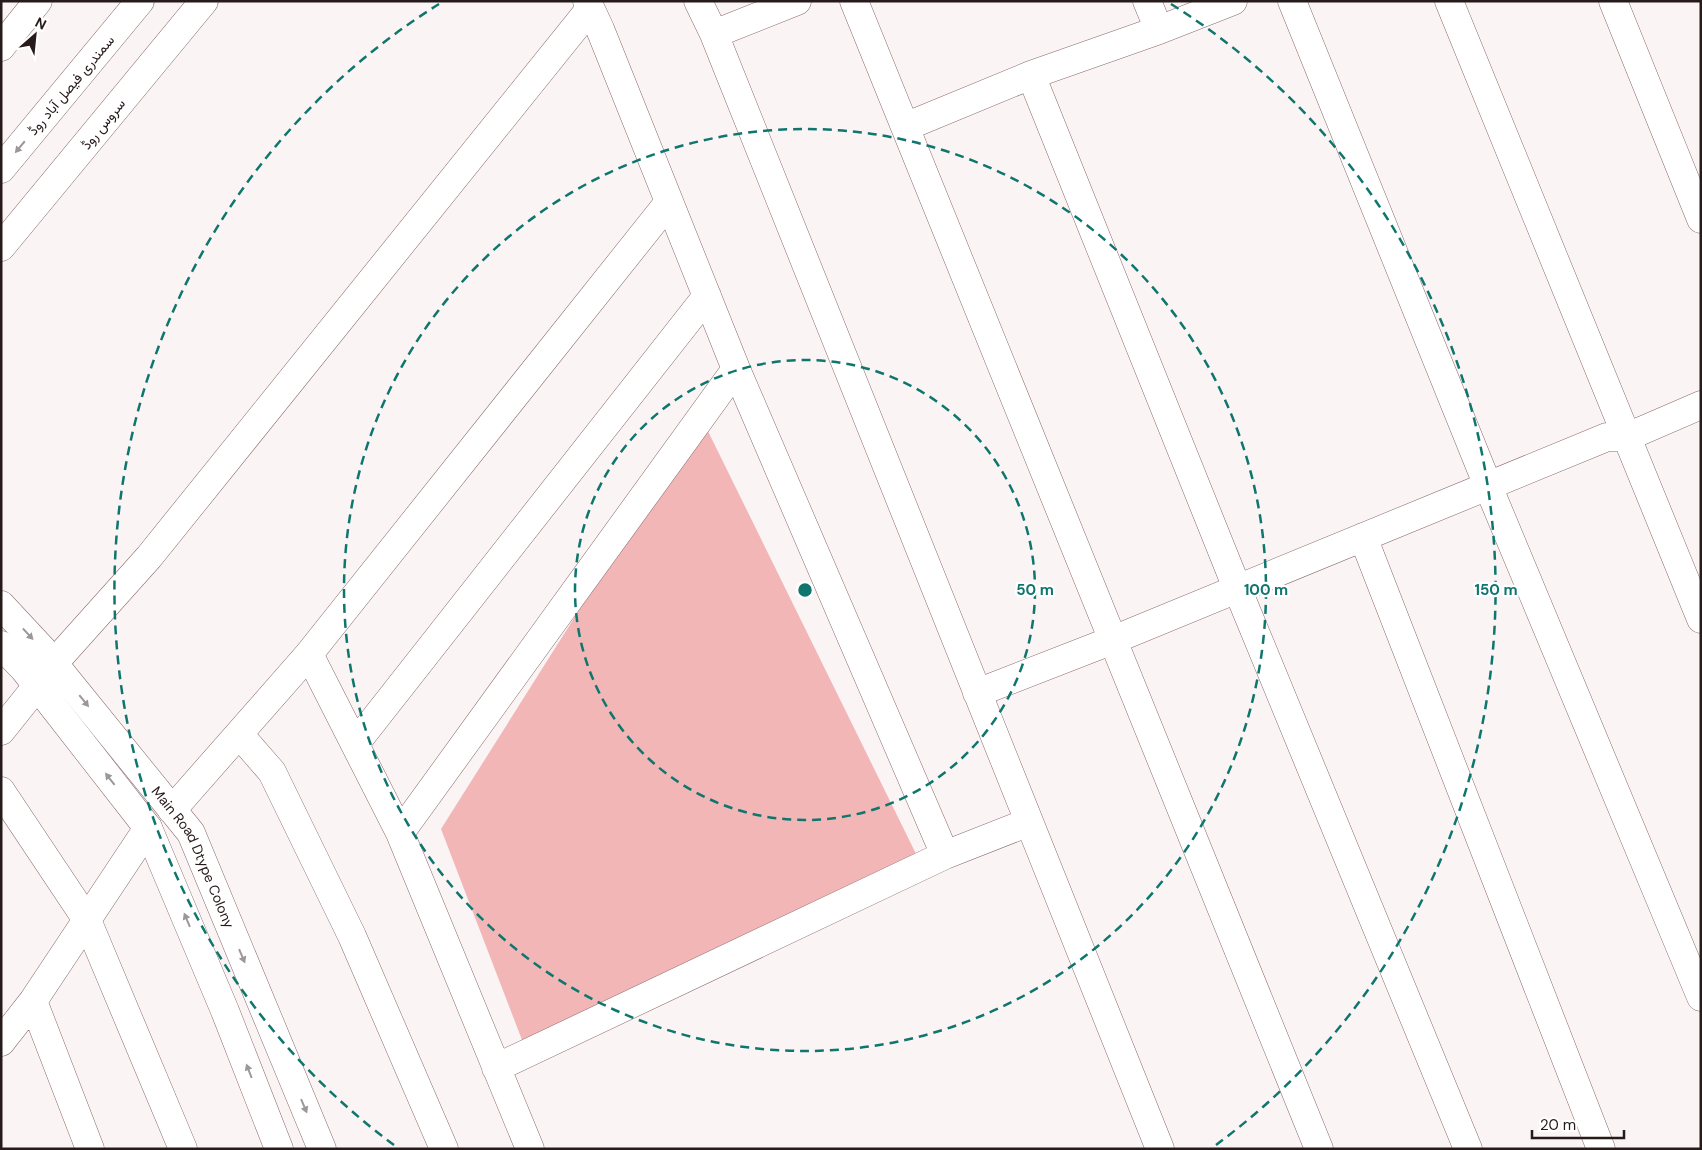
<svg xmlns="http://www.w3.org/2000/svg" width="1702" height="1150" font-family="'DM Sans',Vazirmatn,sans-serif">
<style>
.green{fill:#f2b6b7}
.lines{fill:none;stroke-linecap:round;stroke-linejoin:round}
.minor-casing{stroke:#8a6c6d;stroke-width:29}
.major-casing{stroke:#8a6c6d;stroke-width:29}
.minor{stroke:#fff;stroke-width:28}
.major{stroke:#fff;stroke-width:28}
.oneway{fill:#9d9898}
.ring{fill:none;stroke:#0f766e;stroke-width:2.5;stroke-dasharray:9 6}
.labels{text-anchor:middle;stroke-width:4.5;stroke-linejoin:round;paint-order:stroke}
.street-label{font-size:14px;fill:#261a1a;stroke:#fff}
.centre{fill:#0f766e;stroke:#fff;stroke-width:2.5}
.ring-label{font-size:15px;text-anchor:middle;font-weight:bold;fill:#0f766e;stroke:#fff;stroke-width:4.5;stroke-linejoin:round;paint-order:stroke}
</style>
<rect width="100%" height="100%" fill="#fbf4f4"/>
<!-- green -->
<path class="green" d="M701,417L922,866L527,1053L441,829Z"/>
<g class="lines">
<!-- minor casing -->
<g class="minor-casing">
<path id="minor" d="M587,1L600,29L736,369L945,855
M698,1L714,34L1160,1149
M854,1L1319,1149
M1147,1L1159,30
M1292,1L1488,486L1701,997
M1449,1L1701,619
M1613,1L1701,219
M714,34L797,1
M1031,75L1237,588L1468,1149
M905,127L1031,75L1159,30L1233,1
M1,247L204,1
M1363,537L1601,1149
M309,654L400,833
M54,663L149,557L590,9
M977,693L1113,640L1607,437H1627L1701,405
M1,731L37,686
M239,734L272,772L352,936L444,1149
M355,744L707,296
M1,791L87,920L183,1149
M172,810L309,654L669,202
M33,1001L90,1149
M1,1042L33,1001L148,828
M496,1068L945,855L1029,822
M530,1149L400,833L736,369"/>
</g>
<!-- major casing -->
<g class="major-casing">
<g id="major">
<path d="M1,47L38,1"/>
<path d="M1,169L140,1"/>
<path id="s1" d="M1,605L42,649L191,833L322,1149"/>
<path d="M1,645L24,669L148,828L225,1011L279,1149"/>
</g>
</g>
<!-- minor -->
<use href="#minor" class="minor"/>
<!-- major -->
<use href="#major" class="major"/>
</g>
<!-- one-way arrows -->
<defs><path id="oneway-solid" d="M-6-.8H1V-3.2L6.5 0L1 3.2V.8H-6Z" transform="scale(1.25)"/></defs>
<g class="oneway">
<use href="#oneway-solid" transform="translate(20 147) rotate(130)"/>
<use href="#oneway-solid" transform="translate(28 634) rotate(47)"/>
<use href="#oneway-solid" transform="translate(84 701) rotate(51)"/>
<use href="#oneway-solid" transform="translate(110 779) rotate(-128)"/>
<use href="#oneway-solid" transform="translate(187 920) rotate(-113)"/>
<use href="#oneway-solid" transform="translate(242 956) rotate(67)"/>
<use href="#oneway-solid" transform="translate(249 1071) rotate(-111)"/>
<use href="#oneway-solid" transform="translate(304 1106) rotate(67)"/>
</g>
<!-- distance rings -->
<g class="ring">
<circle cx="805" cy="590" r="230"/>
<circle cx="805" cy="590" r="461"/>
<path d="M394 1145A691 691 0 0 1 439 4M1171 4A691 691 0 0 1 1216 1145"/>
</g>
<g class="labels">
<!-- street labels -->
<g class="street-label">
<text transform="translate(71 85) rotate(-50)" y="5">سمندری فیصل آباد روڈ</text>
<text transform="translate(103 124) rotate(-51)" y="5">سروس روڈ</text>
<text dy="5" stroke="none"><textPath href="#s1" startOffset="319">Main Road Dtype Colony</textPath></text>
</g>
</g>
<circle cx="805" cy="590" r="8" class="centre"/>
<g class="ring-label">
<text x="1035" y="595">50 m</text>
<text x="1266" y="595">100 m</text>
<text x="1496" y="595">150 m</text>
</g>
<!-- border -->
<rect width="1702" height="1150" fill="none" stroke="#261a1a" stroke-width="5"/>
<!-- north arrow -->
<g transform="translate(35 35) rotate(27)" stroke="#ffffff" stroke-width="4" paint-order="stroke">
<path d="M0-4L9 19L0 12L-9 19Z" fill="#261a1a"/>
<text y="-8" font-size="14" font-weight="bold" text-anchor="middle" fill="#261a1a">N</text>
</g>
<!-- scale -->
<path d="M1532 1130v8h92v-8" fill="none" stroke="#261a1a" stroke-width="2.5"/>
<text x="1540" y="1130" font-size="15" fill="#261a1a" stroke="#ffffff" stroke-width="4" paint-order="stroke">20 m</text>
</svg>
